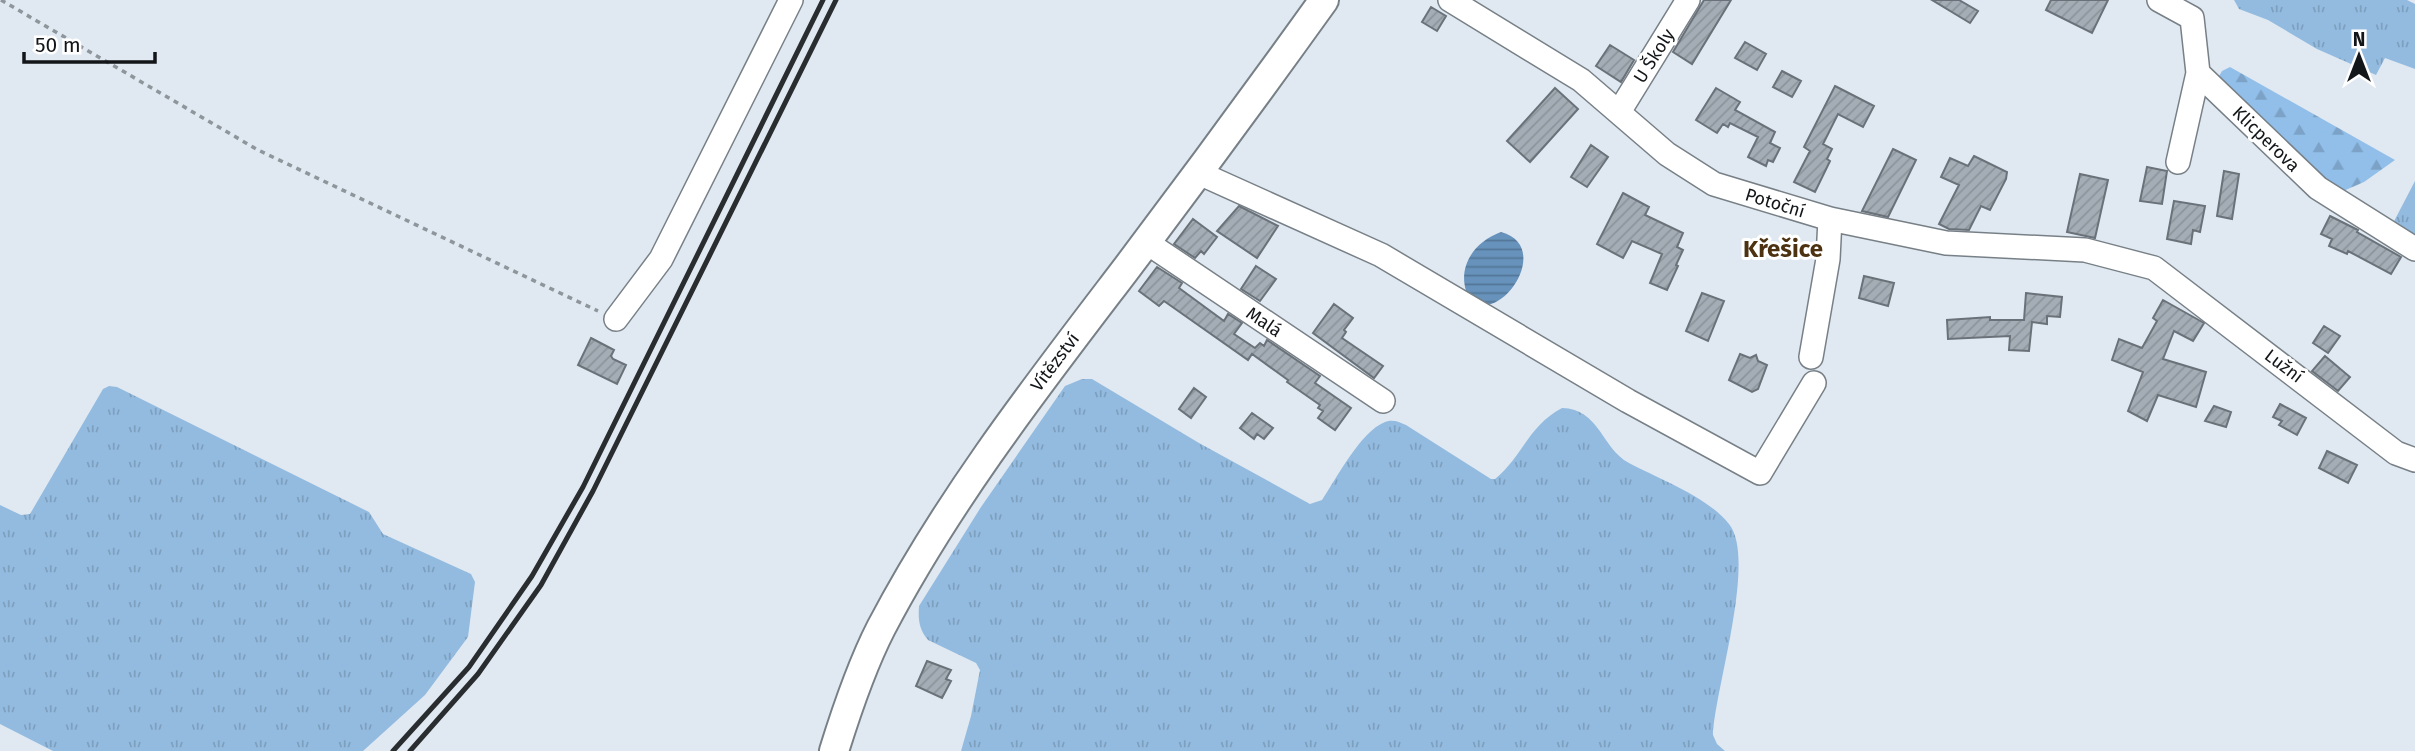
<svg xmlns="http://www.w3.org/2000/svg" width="2415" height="751" font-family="'Fira Sans',sans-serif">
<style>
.grass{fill:url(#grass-tufts)}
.forest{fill:url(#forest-firs)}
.water{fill:url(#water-rules)}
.building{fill:url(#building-hatch);stroke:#6a7179;stroke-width:2}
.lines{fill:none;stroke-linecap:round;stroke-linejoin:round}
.minor-casing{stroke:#788087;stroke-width:26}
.major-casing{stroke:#788087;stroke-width:32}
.path{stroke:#8e959b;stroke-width:3.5;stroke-dasharray:5 5;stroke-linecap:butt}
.minor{stroke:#fff;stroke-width:23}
.major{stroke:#fff;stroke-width:28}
.rail{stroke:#292d30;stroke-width:5}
.labels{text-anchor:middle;stroke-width:6;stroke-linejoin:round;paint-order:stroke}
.street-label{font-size:18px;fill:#131618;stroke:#fff}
.district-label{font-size:24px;font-weight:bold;fill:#4d3212;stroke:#fff}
</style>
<defs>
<pattern id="grass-tufts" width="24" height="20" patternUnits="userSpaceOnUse" patternTransform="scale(1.75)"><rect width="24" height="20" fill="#93bbe0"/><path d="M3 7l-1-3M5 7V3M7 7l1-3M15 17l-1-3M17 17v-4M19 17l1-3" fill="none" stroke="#7ea0bf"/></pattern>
<pattern id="forest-firs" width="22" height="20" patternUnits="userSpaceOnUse" patternTransform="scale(1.75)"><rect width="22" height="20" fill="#91bfe9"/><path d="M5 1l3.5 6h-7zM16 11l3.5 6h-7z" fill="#7ca3c7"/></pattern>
<pattern id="water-rules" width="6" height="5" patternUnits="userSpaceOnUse" patternTransform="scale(1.75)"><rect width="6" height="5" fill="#6692bb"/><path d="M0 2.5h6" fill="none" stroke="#537697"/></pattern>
<pattern id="building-hatch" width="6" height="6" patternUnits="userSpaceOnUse" patternTransform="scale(1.75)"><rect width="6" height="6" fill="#a4adb5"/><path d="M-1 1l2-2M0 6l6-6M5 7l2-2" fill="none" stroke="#8c949b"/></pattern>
</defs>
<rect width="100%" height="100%" fill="#e0e9f1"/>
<!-- grass -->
<path class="grass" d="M2234,0H2407L2415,4V69L2385,58L2376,75L2317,49L2268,20L2239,9Z
M2415,181V239L2391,227Z
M1082,379H1092L1199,443L1310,504L1322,500C1336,479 1361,431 1385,422C1393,419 1399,422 1406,425L1491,479H1495C1523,456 1528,426 1562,408C1600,409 1601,448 1629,463C1659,479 1708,497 1729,524C1757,559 1715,689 1713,735L1717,744L1725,751H961L971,716L980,670L976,663L928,640C919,630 918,619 919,606L981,507L1065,386Z
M109,386L117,387L369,512L383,534L471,574L475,582L468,637L425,695L363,751H53L0,724V505L21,515L30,514L103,389Z"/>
<!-- forest -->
<path class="forest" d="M2230,67L2395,160L2364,182L2341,192L2315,171L2218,78L2222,71Z"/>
<!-- water -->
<path class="water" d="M1501,232C1551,245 1506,318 1475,303C1469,301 1468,296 1466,291C1458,264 1476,241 1501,232Z"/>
<!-- building -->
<path class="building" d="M1704,0H1731L1692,64L1673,52Z
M1932,0H1959L1978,11L1970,23Z
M2051,0H2108L2092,33L2046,10Z
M1431,7L1446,16L1437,31L1422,22Z
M1745,42L1766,54L1757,70L1735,58Z
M1610,45L1634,60L1621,82L1596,66Z
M1782,71L1801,81L1792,97L1773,87Z
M1835,86L1874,106L1863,127L1838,114L1823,144L1832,149L1827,159L1830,161L1815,192L1794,182L1810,151L1804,147Z
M1555,88L1578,109L1530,162L1507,141Z
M1716,88L1740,102L1735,110L1775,132L1770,143L1780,148L1773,162L1768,160L1766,166L1748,157L1758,137L1730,123L1728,127L1723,124L1717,133L1696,120Z
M1591,145L1608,157L1587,187L1571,177Z
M1893,149L1916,160L1888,217L1862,211Z
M1974,156L2007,172L2006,179L1990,210L1981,206L1969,230L1949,229L1939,224L1959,185L1941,177L1950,158L1968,166Z
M2147,167L2167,171L2162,204L2140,201Z
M2224,171L2239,174L2232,219L2217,216Z
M2080,174L2108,180L2095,238L2067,232Z
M1623,193L1649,207L1645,215L1683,233L1677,247L1683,250L1676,265L1678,266L1667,290L1650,283L1662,254L1632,241L1623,258L1597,244Z
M2174,201L2205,206L2200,232L2193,230L2191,244L2167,239Z
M1239,206L1278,226L1257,258L1217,231Z
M2330,216L2358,230L2357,232L2401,257L2391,274L2348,251L2347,254L2329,246L2332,239L2321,234Z
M1193,219L1217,237L1204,254L1201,251L1195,258L1174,244Z
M1256,266L1276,279L1260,301L1241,289Z
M1157,267L1182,283L1179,288L1224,321L1228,314L1242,323L1234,334L1255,348L1260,343L1264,346L1267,340L1320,376L1315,383L1351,408L1335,430L1318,418L1323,411L1318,408L1320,405L1287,382L1288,380L1252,354L1248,360L1164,301L1159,306L1139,291Z
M1864,276L1894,283L1888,306L1859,298Z
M1702,293L1724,301L1708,341L1686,331Z
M2026,293L2062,297L2060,317L2047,316V324L2032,322L2029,351L2009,350L2010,336L1948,339L1947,320L1990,317V320H2024Z
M2163,300L2204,323L2193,341L2174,331L2163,359L2206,372L2196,407L2158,395L2147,421L2128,411L2143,372L2112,360L2119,339L2142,348L2157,321L2153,318Z
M1334,304L1353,318L1344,330L1346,332L1342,338L1383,366L1374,378L1313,333Z
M2324,326L2340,336L2328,353L2313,343Z
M591,338L614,350L611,356L613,359L626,365L617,384L578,365Z
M1740,354L1750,358L1756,355L1758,361L1767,365L1758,389L1752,392L1729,380Z
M2325,356L2350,377L2338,391L2312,371Z
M1194,388L1206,397L1191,418L1179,409Z
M2280,404L2306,418L2297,435L2279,425L2282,421L2273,417Z
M2214,406L2231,412L2226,427L2205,421Z
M1252,413L1273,428L1264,439L1257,434L1254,439L1240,428Z
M2327,451L2357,465L2348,483L2319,468Z
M927,661L951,670L946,679L951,681L942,698L916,686Z"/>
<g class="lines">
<!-- minor casing -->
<g class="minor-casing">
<path id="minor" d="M1450,0L1581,80L1667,154L1714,184L1830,219L1946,243L2085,250L2154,268L2396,453L2415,460
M2159,0L2192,18L2198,73L2318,188L2415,249
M1619,112L1688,0
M2178,162L2198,73
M1199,173L1381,255L1628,401L1760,473L1814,383
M1146,242L1383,401
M616,319L661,259L791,0
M1811,357L1828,259L1830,219"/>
</g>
<!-- major casing -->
<g class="major-casing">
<path id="major" d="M834,751C847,709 861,667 881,628C948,500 1036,387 1123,273C1191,183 1258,92 1324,0"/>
</g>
<!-- path -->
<path class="path" d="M1,0L258,150L598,311"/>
<!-- minor -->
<use href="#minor" class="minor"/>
<!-- major -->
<use href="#major" class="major"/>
<!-- rail -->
<path class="rail" d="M393,751L469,667L532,576L583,487L823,0
M410,751L478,674L541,585L593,491L836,0"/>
</g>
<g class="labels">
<!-- street labels -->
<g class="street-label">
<text transform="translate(1654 56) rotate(-58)" y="6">U Školy</text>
<text transform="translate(2266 139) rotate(44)" y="6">Klicperova</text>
<text transform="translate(1775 203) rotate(17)" y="6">Potoční</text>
<text transform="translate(1264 322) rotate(34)" y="6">Malá</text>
<text transform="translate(1055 362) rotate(-53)" y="6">Vítězství</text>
<text transform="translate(2284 366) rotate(37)" y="6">Lužní</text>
</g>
<!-- district labels -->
<g class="district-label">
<text x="1783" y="257">Křešice</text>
</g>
</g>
<!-- north arrow -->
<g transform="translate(2359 56)" stroke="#ffffff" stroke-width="5" paint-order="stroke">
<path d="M0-5L12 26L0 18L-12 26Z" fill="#131618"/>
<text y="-10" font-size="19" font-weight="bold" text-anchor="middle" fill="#131618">N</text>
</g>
<!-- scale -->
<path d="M24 52v10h131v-10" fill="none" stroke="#131618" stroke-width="3.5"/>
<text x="35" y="52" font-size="21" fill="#131618" stroke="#ffffff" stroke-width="5" paint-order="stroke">50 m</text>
</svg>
